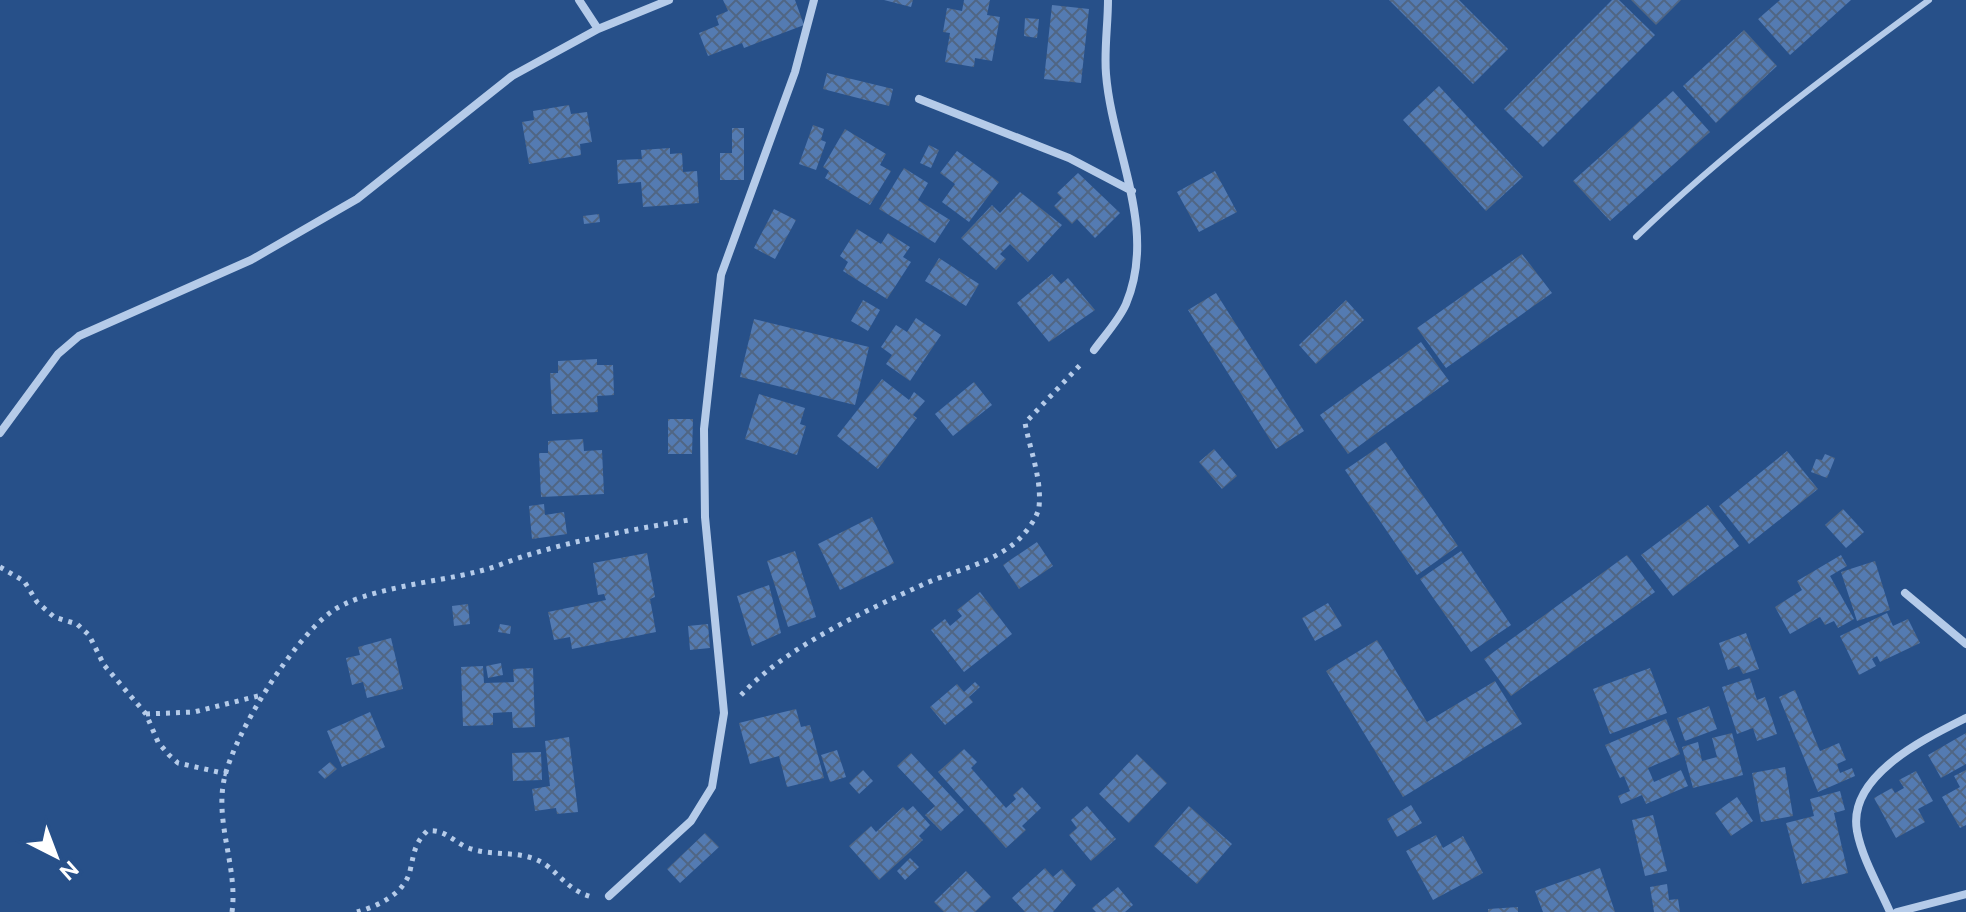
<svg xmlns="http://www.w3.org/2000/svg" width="1966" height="912" font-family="'DM Sans',sans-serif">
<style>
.building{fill:url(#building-cross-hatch)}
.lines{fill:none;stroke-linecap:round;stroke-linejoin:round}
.path{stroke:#b5cbe9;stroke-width:5;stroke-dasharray:4 6;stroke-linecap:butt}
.service{stroke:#b5cbe9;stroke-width:6}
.minor{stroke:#b5cbe9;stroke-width:8}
</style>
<defs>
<pattern id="building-cross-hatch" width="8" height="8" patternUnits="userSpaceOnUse" patternTransform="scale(2)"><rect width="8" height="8" fill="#547bb2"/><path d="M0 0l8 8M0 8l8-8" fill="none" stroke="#506684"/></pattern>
</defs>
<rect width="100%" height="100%" fill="#275089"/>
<!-- building -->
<path class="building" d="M723,0H795L804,25L744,48L742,43L708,56L699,33L719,25L716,16L728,11Z
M884,0H913L911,7Z
M964,0H990L987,15L1000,17L992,61L975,58L974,67L945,62L950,33L943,32L947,8L962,11Z
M1389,0H1459L1508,49L1473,84Z
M1612,0H1619L1655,35L1543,147L1504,109Z
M1631,0H1681L1656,25Z
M1780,0H1851L1790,55L1758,19Z
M1052,5L1089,9L1081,83L1044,79Z
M1025,18L1039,19L1037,38L1024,36Z
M1744,30L1777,66L1716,123L1683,86Z
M827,73L893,89L889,106L823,89Z
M1439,86L1523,177L1486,211L1403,120Z
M1673,91L1710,132L1610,221L1573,181Z
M569,105L571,114L587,112L592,142L580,144L581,155L529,164L522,122L534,120L533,111Z
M813,125L824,129L821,140L826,142L816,170L799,164Z
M732,128H744V180H720V153H732Z
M845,129L886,154L880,165L891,171L870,205L825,178L829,171L823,167Z
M929,145L939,150L931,168L920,163Z
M670,148V154L682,153L683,172L697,171L699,203L643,207L641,182L618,184L617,160L642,159L641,150Z
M957,151L999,182L969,222L942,202L955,184L940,173Z
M904,168L928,183L918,200L950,220L935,243L879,209Z
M1215,171L1237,212L1199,232L1177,192Z
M1078,173L1120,213L1095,238L1077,219L1072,224L1054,206L1062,198L1057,193Z
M1020,192L1062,225L1028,262L1010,244L1000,254L1006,259L996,270L961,238L992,205L1000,213Z
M774,209L796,220L775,259L754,248Z
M599,214L600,222L584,224L583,216Z
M857,229L881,244L888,233L910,247L903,257L911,262L887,299L843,271L848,262L840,256Z
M1522,254L1552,293L1446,368L1417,328Z
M939,258L979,284L966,306L925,281Z
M1052,274L1061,284L1068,278L1095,310L1049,342L1017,303Z
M1216,293L1304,431L1276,449L1188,310Z
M863,300L880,310L868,331L851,321Z
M1346,300L1364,320L1316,364L1299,345Z
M916,318L941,335L910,381L886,364L892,355L881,347L896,325L907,332Z
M754,319L869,347L855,405L740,377Z
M1421,342L1449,381L1348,454L1320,415Z
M597,359V365H613L614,395L597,396L598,412L552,414L550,373H558V361Z
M882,379L909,400L914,392L925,401L913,415L917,418L878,469L837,436Z
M974,382L992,405L953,436L935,414Z
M759,394L805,408L800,424L806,426L797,455L745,439Z
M668,419H693L692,454H668Z
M583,439L584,451L602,450L604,494L541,497L539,453H548V441Z
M1386,442L1458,546L1417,575L1345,470Z
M1214,449L1237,476L1222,489L1199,462Z
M1787,451L1818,489L1749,544L1719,506Z
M1825,454L1835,458L1827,478L1811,472L1816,459L1822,460Z
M544,504L545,515L564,512L567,534L532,539L529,506Z
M1708,505L1739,546L1673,596L1641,555Z
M1843,509L1864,532L1846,548L1825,525Z
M872,517L894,563L840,590L818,544Z
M1037,542L1053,566L1019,589L1003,565Z
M795,551L816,617L788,627L767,561Z
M1461,551L1511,625L1471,652L1420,579Z
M647,553L655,597L650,599L656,632L572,649L570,637L554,640L548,612L606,600L604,594L598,595L593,563Z
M1627,555L1655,592L1511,696L1484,659Z
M1841,555L1847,566L1830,576L1854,619L1838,628L1834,621L1825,625L1820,617L1790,634L1775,607L1802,590L1797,581Z
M1875,561L1890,610L1857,621L1841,572Z
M769,585L781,633L752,646L737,596Z
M980,592L1012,634L964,672L931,630L945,619L950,626L962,616L957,610Z
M1328,603L1342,626L1315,641L1302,618Z
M468,604L470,624L454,626L452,606Z
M1887,613L1893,626L1908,619L1920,643L1880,662L1877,656L1872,659L1876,666L1859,675L1840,636Z
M500,624L511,626L510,634L498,632Z
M708,624L710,648L690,650L688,626Z
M1746,633L1759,669L1743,674L1739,666L1728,670L1719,643Z
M391,638L403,689L367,698L363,682L352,685L346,658L360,655L358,647Z
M1377,640L1427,722L1495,681L1522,724L1403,797L1326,671Z
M501,663L503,675L488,678L486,666Z
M483,666L484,683L514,682L513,669L533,668L535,727L513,728L512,712L493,713V725L463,726L461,667Z
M1650,668L1667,713L1610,734L1593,689Z
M1750,678L1757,700L1765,697L1777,734L1757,741L1753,728L1737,734L1722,687Z
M975,682L980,687L969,697L973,702L945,725L930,707L957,684L964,692Z
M1795,690L1820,751L1839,743L1846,760L1837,764L1840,773L1852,768L1855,776L1818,792L1779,697Z
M1709,706L1717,729L1685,741L1677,718Z
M796,709L801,727L810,725L824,778L787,787L779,756L750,764L739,723Z
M370,712L385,747L342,767L327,731Z
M1666,719L1680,754L1648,768L1654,782L1681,770L1688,786L1646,804L1642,795L1621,804L1618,796L1630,791L1624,776L1620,778L1605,745Z
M1732,733L1743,775L1693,788L1682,747L1698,742L1702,761L1717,757L1712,738Z
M1966,733V764L1941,778L1928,755Z
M569,737L578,812L557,814L556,808L535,811L532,789L550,786L545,741Z
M964,749L977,762L971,768L1006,808L1016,799L1013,795L1022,787L1041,808L1022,826L1026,830L1006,848L938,772Z
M837,750L846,777L830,782L821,755Z
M541,752L542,780L513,781L512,753Z
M911,753L964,810L941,831L925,815L935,806L897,766Z
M1137,754L1167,783L1129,823L1099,794Z
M330,762L337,769L325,779L318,772Z
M1785,767L1793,816L1761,822L1752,773Z
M863,770L873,781L859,794L849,783Z
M1966,770V825L1960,828L1942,797L1960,787L1954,776Z
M1916,771L1933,801L1918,809L1925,822L1896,838L1874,798L1892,788L1895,793L1904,788L1899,780Z
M1840,791L1845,810L1834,813L1848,873L1802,884L1786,823L1814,816L1810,799Z
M1737,797L1753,821L1731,836L1715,813Z
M1411,805L1422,823L1397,837L1387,819Z
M913,806L930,825L919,836L923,840L879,880L849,846L871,826L876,832L903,807L907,811Z
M1087,806L1116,839L1091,861L1069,835L1077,828L1071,820Z
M1189,806L1232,844L1197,884L1154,846Z
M1653,815L1667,871L1645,876L1632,820Z
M705,833L719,847L680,883L667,869Z
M1436,835L1443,848L1463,836L1483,873L1433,900L1406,851Z
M910,858L919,867L905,880L897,871Z
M1045,868L1053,877L1062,869L1076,885L1053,912H1025L1012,898Z
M1600,868L1615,912H1543L1535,891Z
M966,871L991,897L975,912H944L934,902Z
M1667,884L1669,900L1678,899L1680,912H1654L1650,887Z
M1118,887L1133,905L1125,912H1096L1092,908Z
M1518,907V912H1488V909Z"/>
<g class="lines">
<!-- path -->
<path class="path" d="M0,567L24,581L37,602L54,617L77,624L89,635L104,665L146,714L158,742L169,755L178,763L227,774
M741,695C786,647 863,612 922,585C952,571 984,566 1011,546C1021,539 1037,520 1039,507C1042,479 1030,450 1025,423L1083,362
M146,714L194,712L262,695
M232,912C238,868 215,824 224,780C234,733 293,640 331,612C362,589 436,582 476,572C494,568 511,560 528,555C580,539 635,529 689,520
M357,912C378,906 404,894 410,871C414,854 414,844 427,831C444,829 452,840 466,847C492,858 522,848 546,865C563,878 570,891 592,897"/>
<!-- service -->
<path class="service" d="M1636,237C1727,149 1827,75 1929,0"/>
<!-- minor -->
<path class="minor" d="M579,0L598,29
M919,99L1069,158L1132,191
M1094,350C1105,335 1119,320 1126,304C1158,228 1112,150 1106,74C1104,50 1108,24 1108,0
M0,433L58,354L79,336L251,260L357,199L512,76L598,29L669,0
M1905,593L1966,644
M609,896L691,821L712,787L724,713L705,517L704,429L721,275L795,72L814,0
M1890,912C1879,887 1862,858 1857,831C1847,776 1924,739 1966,718
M1897,912L1966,894"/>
</g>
<!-- north arrow -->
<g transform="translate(56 856) rotate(138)" stroke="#275089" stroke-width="6" paint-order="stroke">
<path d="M0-6L14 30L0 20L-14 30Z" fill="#ffffff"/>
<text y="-12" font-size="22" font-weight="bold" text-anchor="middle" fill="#ffffff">N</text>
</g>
</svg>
